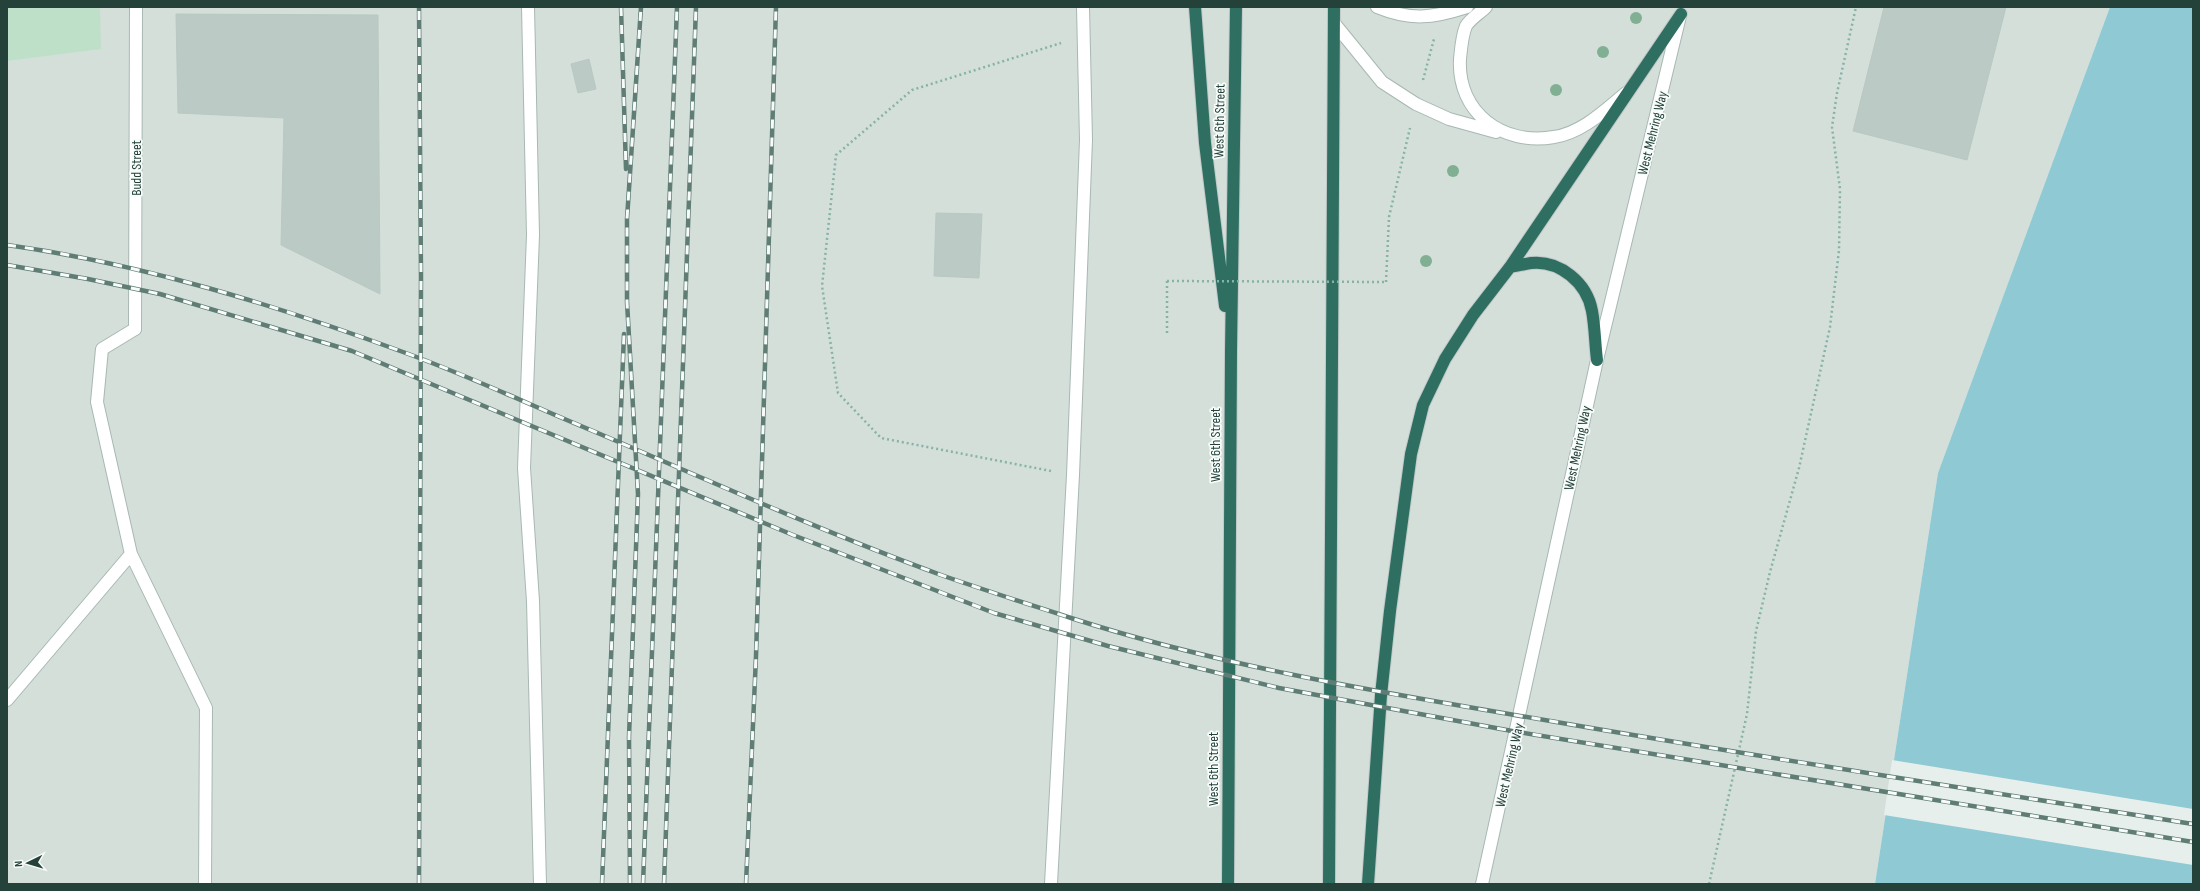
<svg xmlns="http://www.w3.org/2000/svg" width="2200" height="891" font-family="'Sofia Sans Condensed',sans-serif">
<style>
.built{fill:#d4dfda}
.green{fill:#bfe0c8}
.water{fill:#8ec9d4}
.pier{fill:#e6efeb}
.building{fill:#bbcac4;stroke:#b8c9c2}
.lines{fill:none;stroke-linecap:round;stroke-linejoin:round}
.lane-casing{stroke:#a8b8b2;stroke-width:14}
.street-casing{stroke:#a8b8b2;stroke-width:14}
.highway-casing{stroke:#c2cac8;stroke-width:14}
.path{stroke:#86b3a5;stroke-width:2.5;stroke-dasharray:2 3;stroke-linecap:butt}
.lane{stroke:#fff;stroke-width:12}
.street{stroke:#fff;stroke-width:12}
.highway{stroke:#2f6f62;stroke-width:12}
.rail-casing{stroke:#5f7d75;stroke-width:4.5}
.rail{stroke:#f7fbf9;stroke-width:3;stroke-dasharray:9;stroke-linecap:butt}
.path-bridge{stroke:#86b3a5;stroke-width:2.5;stroke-dasharray:2 3;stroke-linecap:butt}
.tree{fill:#80af93}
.labels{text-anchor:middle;stroke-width:3.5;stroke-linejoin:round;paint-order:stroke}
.street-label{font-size:14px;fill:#24423a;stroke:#f7fbf9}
</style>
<rect width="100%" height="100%" fill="#e6efeb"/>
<!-- built -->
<path class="built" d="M7,7H2110L1938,473L1875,884H7Z"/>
<!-- green -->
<path class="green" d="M7,7H100L101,49L7,61Z"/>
<!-- water -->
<path class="water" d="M2110,7H2193V884H1875L1938,473Z"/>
<!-- pier -->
<path class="pier" d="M1892,760L2193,809V865L1884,815Z"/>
<!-- building -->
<path class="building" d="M1884,7H2006L1967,160L1853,131Z
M176,14L378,15L380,294L281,245L284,118L178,113Z
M589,59L596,89L578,93L571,64Z
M936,213L982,214L979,278L934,276Z"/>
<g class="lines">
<!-- lane casing -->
<g class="lane-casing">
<path id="lane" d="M528,7L533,235L524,468L533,601L540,884
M1377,7C1411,21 1433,18 1467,7
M1486,7C1480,13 1470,19 1466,26C1462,35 1461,49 1460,59C1457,113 1503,146 1554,137C1582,133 1605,110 1626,93
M1334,23L1382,82L1416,104L1449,119L1496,132
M135,329L102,349L97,402L131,554L206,708L205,884
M7,700L131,554
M1051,884L1073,475L1086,140L1083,7
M1482,884L1597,360L1680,16"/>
</g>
<!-- street casing -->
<g class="street-casing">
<path id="street" d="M135,329L136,7"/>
</g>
<!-- highway casing -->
<g class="highway-casing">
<path id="highway" d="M1195,7L1205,143L1225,306
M1510,267C1517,266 1524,264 1531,263C1560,260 1587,283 1592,311C1595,327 1595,344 1597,360
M1228,884L1231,351L1236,7
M1329,884L1334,7
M1368,884L1381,695L1390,611L1411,454L1423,405L1445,359L1473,315L1510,267L1681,14"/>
</g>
<!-- path -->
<path class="path" d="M1423,80L1434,39
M1167,281V336
M1386,282L1389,217L1410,128
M1051,471L881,438L838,393L822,286L836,155L912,90L1061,43
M1709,884L1747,714L1756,631L1770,572L1799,468L1830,327L1839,250L1840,189L1832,127L1837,93L1856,7"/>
<!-- lane -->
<use href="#lane" class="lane"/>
<!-- street -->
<use href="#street" class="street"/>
<!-- highway -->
<use href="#highway" class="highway"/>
<!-- rail casing -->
<g class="rail-casing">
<path id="rail" d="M621,7L626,169
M7,245C143,264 275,305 403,352C467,375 530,405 593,431C708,480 823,532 941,575C984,590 1028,604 1071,618C1230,669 1397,695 1562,723C1772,759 1982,791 2193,824
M7,265L88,279L160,294L352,351L793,535L994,613L1108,646L1279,688L1512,731L2193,842
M419,884L421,276L419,7
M602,884L624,334
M630,884L629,737L638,494L627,302V219L641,7
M643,884L677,7
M664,884L696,7
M746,884L756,656L776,7"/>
</g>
<!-- rail -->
<use href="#rail" class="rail"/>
<!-- path-bridge -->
<path class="path-bridge" d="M1167,281L1386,282"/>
</g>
<!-- trees -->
<g class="tree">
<circle cx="1636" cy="18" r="6"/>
<circle cx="1603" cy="52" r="6"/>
<circle cx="1556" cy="90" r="6"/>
<circle cx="1453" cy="171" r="6"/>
<circle cx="1426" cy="261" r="6"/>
</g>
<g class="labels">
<!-- street labels -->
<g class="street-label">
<text transform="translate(1219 121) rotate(-89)" y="5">West 6th Street</text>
<text transform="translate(1652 133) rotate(-76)" y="5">West Mehring Way</text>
<text transform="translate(136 168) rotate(-90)" y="5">Budd Street</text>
<text transform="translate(1215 445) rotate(-90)" y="5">West 6th Street</text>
<text transform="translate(1577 448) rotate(-78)" y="5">West Mehring Way</text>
<text transform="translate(1509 765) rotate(-77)" y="5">West Mehring Way</text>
<text transform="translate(1213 769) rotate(-90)" y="5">West 6th Street</text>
</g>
</g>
<!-- border -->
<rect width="2200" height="891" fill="none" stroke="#24423a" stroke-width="16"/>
<!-- north arrow -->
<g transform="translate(28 863) rotate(265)" stroke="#f7fbf9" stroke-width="3" paint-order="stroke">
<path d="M0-3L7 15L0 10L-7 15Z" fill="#24423a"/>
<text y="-6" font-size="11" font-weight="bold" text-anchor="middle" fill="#24423a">N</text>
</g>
</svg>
